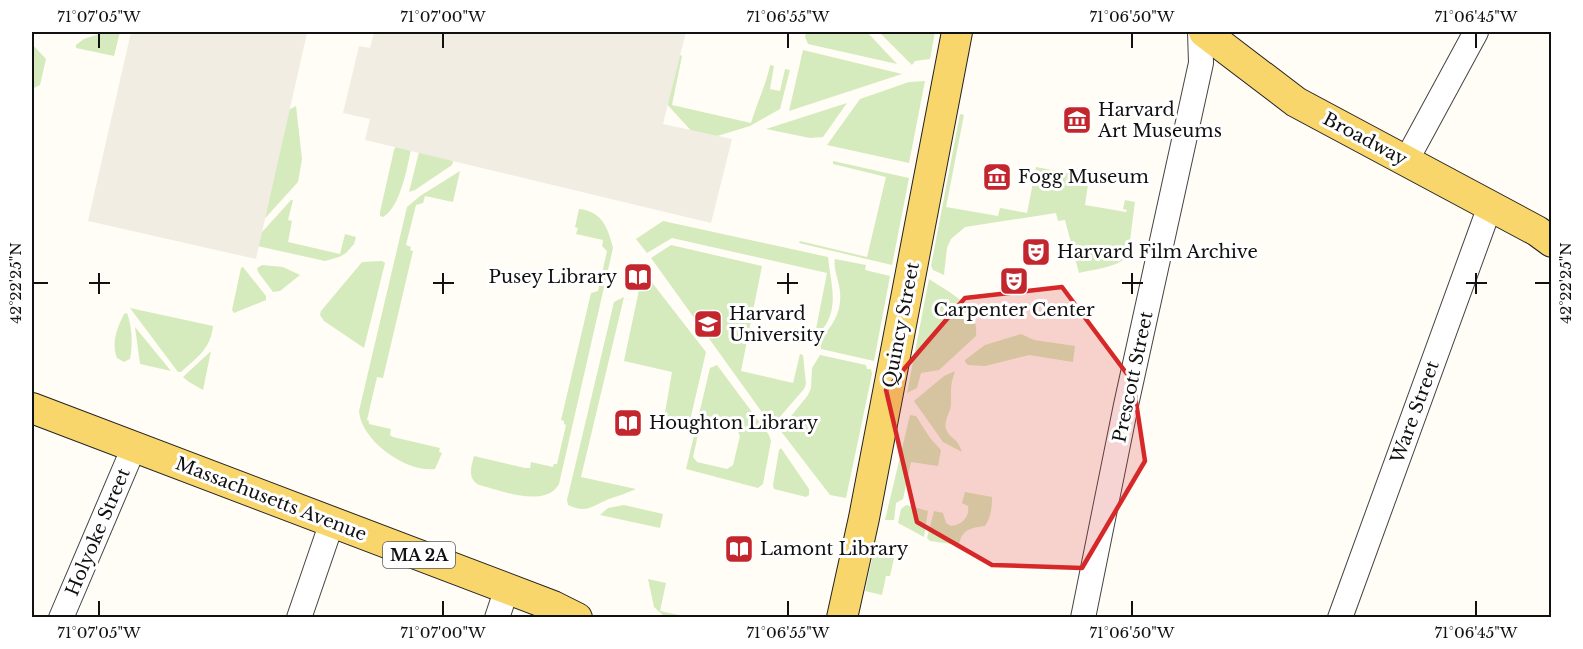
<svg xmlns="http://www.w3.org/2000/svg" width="1583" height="649" font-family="'Libre Baskerville',serif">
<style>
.green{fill:#d5ebbd;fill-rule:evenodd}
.plaza{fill:#f1ede2}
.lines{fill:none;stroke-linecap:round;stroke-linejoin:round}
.minor-casing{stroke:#444;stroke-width:26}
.major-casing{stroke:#222;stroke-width:32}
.minor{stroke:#fff;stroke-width:24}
.major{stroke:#f9d66b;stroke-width:30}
.marked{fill:#d62828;fill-opacity:0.2;stroke:#d62828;stroke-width:4.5;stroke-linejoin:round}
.ticks{fill:none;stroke:#111;stroke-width:2}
.labels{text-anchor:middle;stroke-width:6;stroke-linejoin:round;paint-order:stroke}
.shield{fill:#fff;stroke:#585858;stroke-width:1.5}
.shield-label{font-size:16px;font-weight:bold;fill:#111}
.poi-label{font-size:18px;fill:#111;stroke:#fff;text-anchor:start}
.street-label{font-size:18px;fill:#111;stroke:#fff}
.neatline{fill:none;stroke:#111;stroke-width:2}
.ticks-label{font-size:15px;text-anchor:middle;fill:#111}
</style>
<rect width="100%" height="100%" fill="#fffdf5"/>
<!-- green -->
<path class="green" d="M105,32H120L114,56L76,48V45L84,39Z
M806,32H867L897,64L808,44L805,37Z
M879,32H935L930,59L915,61L912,65Z
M32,44L46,59L40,85L32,89Z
M803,50L902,74L789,111Z
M680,55L682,56L672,105L751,123C757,103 766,85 770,65L774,66L770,89L780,91L785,69L790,70L780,109L750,126L704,140L697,137L663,100L672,59Z
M925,81L909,163L827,145L860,99L909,82Z
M847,103L823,137L810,138L766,129Z
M296,106L302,159L298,182L249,236L283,113Z
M960,114L964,115L946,207L998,216L1000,208L1027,213L1036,167L1089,177L1085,205L1126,212L1127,210L1123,209L1125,200L1135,202L1128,256C1116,268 1095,269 1079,273L1065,220L1058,221L1056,213L965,227L951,239L947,248L944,275L933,270L931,266Z
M398,142L412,144C408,164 401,207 383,217L380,216V212L394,150Z
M420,148L451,159L453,162L452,165L415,190L409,192Z
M833,161L909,178L892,265L799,243L800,241L867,257L886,177L833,164Z
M460,171L453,202L425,196L423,203L416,205L406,245L411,247L410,250L413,251L383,378L377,377L367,420L369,421V424L391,429L390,435L393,437L440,448L439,452L442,453L435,469C407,473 361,441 359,411L407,207L420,196Z
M291,200H293L288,220L292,221L288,242L340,254L345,234L356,237L354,244L346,253L339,257L325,261L253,245L254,241Z
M579,209C602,211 608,228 613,248L559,484C545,509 500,490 479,485C467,478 471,468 474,456L525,468H530L531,462L553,467L554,464H557L566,425L564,424V421L561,420L591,293L598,291L607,251L602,246L603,240L576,234L578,228L575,227Z
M663,221L828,257C831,287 841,310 818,335L816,329L827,273L672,238L647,253L636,239Z
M671,245L762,266L741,371L793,383L800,354L803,355L806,384L804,389L772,426L651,258Z
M835,259L866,265L865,270L890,276L874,361L821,349L820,339C833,326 842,311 840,292C839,280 833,270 835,259Z
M382,261L385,263L364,348L324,321L320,315L321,311L362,262Z
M262,265L283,267L300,275L280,291L273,292L258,272L257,268Z
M243,267L266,296V300L234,313L232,310L241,268Z
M643,271L706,352L688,429L663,424L672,372L624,361Z
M929,279C950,293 979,305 976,336L939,370L921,373L917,388L907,393Z
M624,297L581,477L636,489C627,493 618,496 609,499C592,506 587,514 568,505L567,500L614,302Z
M130,308L213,326C211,349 196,358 181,372H178Z
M127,313C132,326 133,345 130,359L124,362L117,358C111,343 117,328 124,314Z
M135,327L171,371L140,364Z
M1021,334L1034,340L1075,346L1073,362L1029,355L985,366L968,365L965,362V360L985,345Z
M211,351L203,390L189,382L183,377Z
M820,355L866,365L867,369H871L872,374L846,498L830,495L780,430L808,395L811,388L812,368Z
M717,365L769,435L771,441L763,484L758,488L686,469L710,368ZM707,423L737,430L740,436L733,465L727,469L697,462L693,457L700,426Z
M955,371C950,386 951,390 951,404C951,413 941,423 948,433C954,441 957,438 962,452L943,442L914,401L944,376Z
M910,415L916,416L930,438L941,450L938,466L911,462L903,499L896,503L894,520H885Z
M781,448L809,489V495L806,497L774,489L773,485L779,450Z
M965,492L992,497C992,508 991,517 985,526C971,528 962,529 959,545L930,541L927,538L934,511L943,513L946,523L951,526C962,525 970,517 968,506L962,503Z
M624,505L663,514L660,528L600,515L608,508Z
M906,505L928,511L924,537L898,523L901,509Z
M876,541L881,543L885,550H891L897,545L890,576H886L882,595L865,591Z
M648,579L666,583L660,611L689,617H665L654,607Z"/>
<!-- plaza -->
<path class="plaza" d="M131,32L307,33L256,259L88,221Z
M374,32H686L663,124L732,139L711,223L365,140L370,119L343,113L359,46L370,48Z"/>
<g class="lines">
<!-- minor casing -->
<g class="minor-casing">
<path id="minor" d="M1406,161L1476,32
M61,618L134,447
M299,618L332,522
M497,618L507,588
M1083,618L1126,405L1201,63L1200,32
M1340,618L1490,206"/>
</g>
<!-- major casing -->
<g class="major-casing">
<path id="major" d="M1204,32L1296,102L1537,231L1552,242
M32,408L553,606L577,618
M842,618L864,518L957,32"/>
</g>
<!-- minor -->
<use href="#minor" class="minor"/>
<!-- major -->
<use href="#major" class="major"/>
</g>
<!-- marked area -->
<path class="marked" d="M1062,287L1133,382L1145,461L1082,568L992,565L917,522L886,390L965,298Z"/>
<!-- ticks -->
<path class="ticks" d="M99,33V48M443,33V48M788,33V48M1132,33V48M1476,33V48M99,273V294M443,273V294M788,273V294M1132,273V294M1476,273V294M33,283H48M89,283H110M433,283H454M777,283H798M1122,283H1143M1466,283H1487M1535,283H1550M99,601V616M443,601V616M788,601V616M1132,601V616M1476,601V616"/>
<!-- icons -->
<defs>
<g id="museum-square" transform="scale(1.5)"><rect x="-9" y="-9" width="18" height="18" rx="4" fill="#c4262e" stroke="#fff"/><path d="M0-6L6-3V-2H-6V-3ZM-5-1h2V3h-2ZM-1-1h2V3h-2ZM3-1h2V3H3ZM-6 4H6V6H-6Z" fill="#fff"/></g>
<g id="theatre-square" transform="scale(1.5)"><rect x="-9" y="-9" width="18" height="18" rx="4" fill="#c4262e" stroke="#fff"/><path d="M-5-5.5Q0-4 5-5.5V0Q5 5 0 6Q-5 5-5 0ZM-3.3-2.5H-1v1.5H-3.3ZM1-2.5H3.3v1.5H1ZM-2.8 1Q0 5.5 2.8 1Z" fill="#fff"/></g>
<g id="library-square" transform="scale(1.5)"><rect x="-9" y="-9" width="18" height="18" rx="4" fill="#c4262e" stroke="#fff"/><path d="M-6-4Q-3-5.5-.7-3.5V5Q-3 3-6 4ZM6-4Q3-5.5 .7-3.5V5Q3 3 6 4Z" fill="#fff"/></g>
<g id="university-square" transform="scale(1.5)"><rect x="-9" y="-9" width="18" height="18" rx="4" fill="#c4262e" stroke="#fff"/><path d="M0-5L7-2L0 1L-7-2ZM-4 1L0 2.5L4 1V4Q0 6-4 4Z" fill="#fff"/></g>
</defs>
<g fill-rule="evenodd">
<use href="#museum-square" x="1077" y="120"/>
<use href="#museum-square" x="997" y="177"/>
<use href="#theatre-square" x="1036" y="252"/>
<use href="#library-square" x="638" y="277"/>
<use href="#theatre-square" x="1014" y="281"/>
<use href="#university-square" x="708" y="324"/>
<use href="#library-square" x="628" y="423"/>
<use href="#library-square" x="739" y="549"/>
</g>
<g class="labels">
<!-- shield labels -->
<rect class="shield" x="383" y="542" width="72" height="26" rx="4.5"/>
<g class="shield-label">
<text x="419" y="561">MA 2A</text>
</g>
<!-- poi labels -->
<g class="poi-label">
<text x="1098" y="116">Harvard<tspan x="1098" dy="21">Art Museums</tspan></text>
<text x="1018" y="183">Fogg Museum</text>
<text x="1057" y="258">Harvard Film Archive</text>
<text x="617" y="283" text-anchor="end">Pusey Library</text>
<text x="1014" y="316" text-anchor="middle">Carpenter Center</text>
<text x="729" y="320">Harvard<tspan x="729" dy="21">University</tspan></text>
<text x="649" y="429">Houghton Library</text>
<text x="760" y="555">Lamont Library</text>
</g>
<!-- street labels -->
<g class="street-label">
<text transform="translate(1365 139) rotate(28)" y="6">Broadway</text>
<text transform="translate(901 325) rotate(-79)" y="6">Quincy Street</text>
<text transform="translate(1133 377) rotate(-78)" y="6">Prescott Street</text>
<text transform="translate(1415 412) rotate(-70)" y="6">Ware Street</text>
<text transform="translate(271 499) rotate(21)" y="6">Massachusetts Avenue</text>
<text transform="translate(98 532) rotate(-67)" y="6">Holyoke Street</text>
</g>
</g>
<!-- border -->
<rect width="1583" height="649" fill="none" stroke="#ffffff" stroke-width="66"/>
<rect x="33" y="33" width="1517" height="583" class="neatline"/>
<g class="ticks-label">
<text x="99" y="22">71°07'05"W</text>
<text x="443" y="22">71°07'00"W</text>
<text x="788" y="22">71°06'55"W</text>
<text x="1132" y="22">71°06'50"W</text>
<text x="1476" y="22">71°06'45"W</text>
<text transform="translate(16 283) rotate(-90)" y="5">42°22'25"N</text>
<text transform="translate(1566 283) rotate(-90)" y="5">42°22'25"N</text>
<text x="99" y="638">71°07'05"W</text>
<text x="443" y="638">71°07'00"W</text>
<text x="788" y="638">71°06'55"W</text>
<text x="1132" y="638">71°06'50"W</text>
<text x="1476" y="638">71°06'45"W</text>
</g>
</svg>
